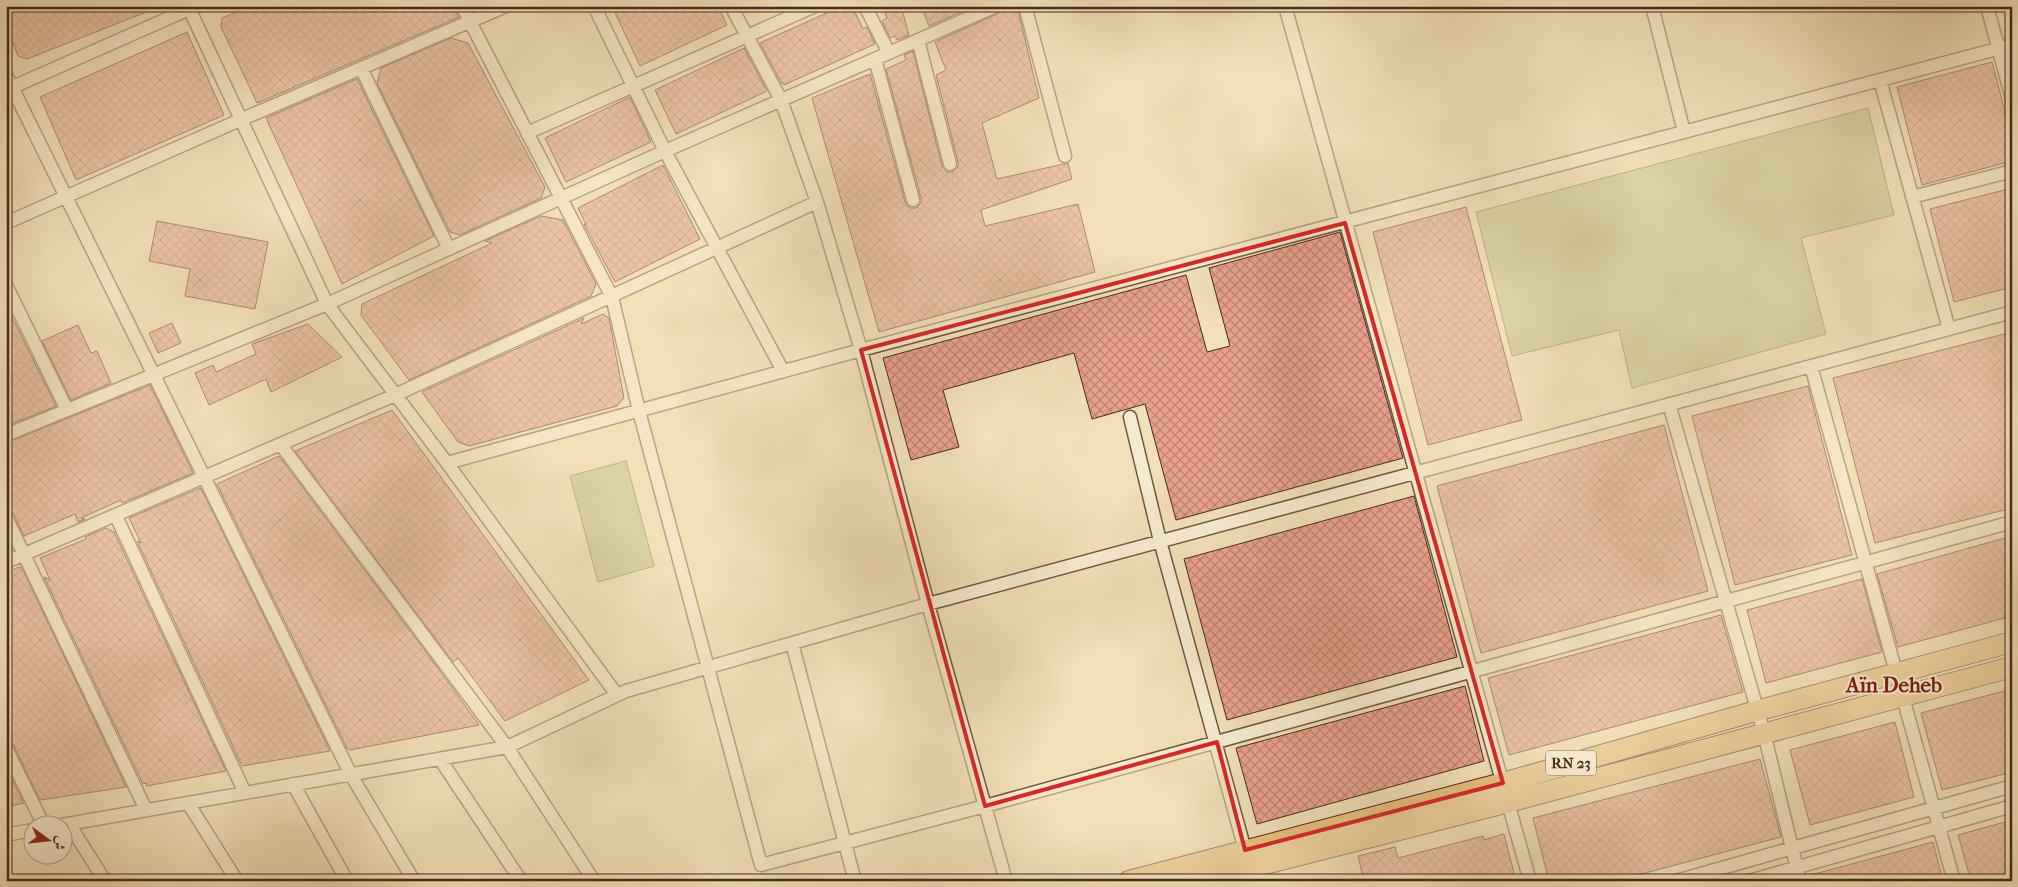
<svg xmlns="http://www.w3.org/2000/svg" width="2018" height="887" font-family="'IM FELL French Canon',Amiri,serif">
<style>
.green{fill:#bec18d;stroke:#837655}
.building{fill:url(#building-cross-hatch);stroke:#482a1d}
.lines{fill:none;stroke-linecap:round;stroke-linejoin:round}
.minor-casing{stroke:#725844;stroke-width:15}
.primary-casing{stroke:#482a1d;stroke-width:22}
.minor{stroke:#f6ebd2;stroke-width:12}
.primary{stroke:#e8c07d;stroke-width:20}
.marked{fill:none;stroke:#d62828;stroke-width:4;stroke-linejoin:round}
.labels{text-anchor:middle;stroke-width:4;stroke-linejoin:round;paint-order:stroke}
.shield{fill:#f6ebd2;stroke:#7c6453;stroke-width:1}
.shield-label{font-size:15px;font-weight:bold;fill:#482a1d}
.district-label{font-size:21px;font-weight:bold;fill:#7a1f14;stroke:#f6ebd2}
</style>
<defs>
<pattern id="building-cross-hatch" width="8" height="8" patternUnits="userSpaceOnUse" patternTransform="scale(1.25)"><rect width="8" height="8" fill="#e9a18e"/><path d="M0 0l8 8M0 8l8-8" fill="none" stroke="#bf8373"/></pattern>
</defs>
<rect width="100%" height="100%" fill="#f1e0ba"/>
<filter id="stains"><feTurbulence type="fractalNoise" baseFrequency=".004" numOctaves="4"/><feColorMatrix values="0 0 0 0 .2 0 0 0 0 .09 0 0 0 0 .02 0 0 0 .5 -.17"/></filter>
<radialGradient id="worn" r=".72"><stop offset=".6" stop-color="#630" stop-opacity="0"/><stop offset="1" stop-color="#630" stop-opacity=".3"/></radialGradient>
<!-- green -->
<path class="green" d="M1868,108L1894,215L1801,238L1826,334L1632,388L1619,330L1512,356L1476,212Z
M626,461L654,566L598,582L570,476Z"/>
<!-- building -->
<path class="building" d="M6,6H159V7L27,59L18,56L6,25Z
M250,6H453L459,17L257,103L221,27L222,18Z
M612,6H718L727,25L640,66Z
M842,6H852L863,29L867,27L875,44L784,85V83L782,84L760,43Z
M882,6H901L909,35L897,40L895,36L890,38L882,21L887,18Z
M921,6H975L929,26Z
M1004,6H1017L1039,98L982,123L997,179L1068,163L1072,179L981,210L985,226L1078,204L1095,272L879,332L812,98L870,74L905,202L910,208H916L921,203V198L886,69L906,60L904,55L913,51L942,166L947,172H952L958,167V162L936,75L946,70L935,42L999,13Z
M187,32L224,115L76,180L40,97Z
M451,38L468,43L545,187L541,198L460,235L450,232L377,83L381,68Z
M744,48L767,91L676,134L655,90Z
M1992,62L2012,138V161L1922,185L1897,87Z
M357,79L434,236L342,284L266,118Z
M630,97L651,142L566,182L545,138Z
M663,165L700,239L615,282L584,224L586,225L578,208Z
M2012,188V287L1954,302L1930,209Z
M1466,207L1522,420L1428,445L1373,232Z
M541,216L563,220L596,284L591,296L409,380L361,315L362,304L492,243L485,241Z
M157,221L268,242L255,309L185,296L190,269L149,261Z
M1340,232L1403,458L1176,520L1145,404L1092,419L1074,353L943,390L959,447L911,460L883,358L1186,275L1207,352L1230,346L1209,268Z
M6,305L56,406L6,426Z
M603,314L609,318L624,398L617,406L469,446L458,442L422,392L584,318L581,324Z
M172,323L181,343L158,353L149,333Z
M308,324L342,357L271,392L266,379L209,405L195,373L213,365L216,372L256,354L252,344Z
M78,325L91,353L97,351L111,383L71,400L42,341Z
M2012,332V508L1875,543L1833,378Z
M150,385L193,473L122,503L121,500L81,518L85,519L78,522L75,514L24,536L13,513L6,509V443Z
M1808,386L1852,555L1735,585L1692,416Z
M392,410L589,680L505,721L458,658L453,662L295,451Z
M1664,425L1708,591L1481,653L1437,486Z
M279,456L440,671L479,725L350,750L347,748L217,484Z
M200,488L202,490L330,751L242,766L137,541L141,543L129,518Z
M1414,496L1457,657L1227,720L1184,559Z
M106,528L114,532L226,771L147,786L146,783L143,784L44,577L50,580L40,558L86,539L85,537Z
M2012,536V616L1898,647L1877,574Z
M19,567L22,568L126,787L40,800L13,744L6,740V573Z
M1862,579L1882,652L1766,683L1747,610Z
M1721,615L1743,692L1509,755L1488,678Z
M1465,686L1484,761L1257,824L1236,748Z
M2012,689V772L1942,790L1921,713Z
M1895,722L1914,797L1810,825L1790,750Z
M1760,759L1781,837L1615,881H1549L1533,818Z
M6,767L24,803L6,807Z
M2012,820V881H1971L1958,835Z
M1504,834L1516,881H1364L1358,856L1395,847L1398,858L1483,836L1484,840Z
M1933,842L1943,881H1808L1807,876Z"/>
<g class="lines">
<!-- minor casing -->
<g class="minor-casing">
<path id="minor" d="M188,6L327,304L447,463L617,695
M462,6L612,297L639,411L761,865L985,806L2012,522
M594,6L665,151L783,371
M731,6L781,100L817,202L861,350L928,604L1006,881
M865,6L889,53
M1025,6L1065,156
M1285,6L1530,881
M1652,6L1684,132
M1987,6L2012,99
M918,40L950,164
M875,59L913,200
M361,68L449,249
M6,75L351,775L414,881
M1880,80L1949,329
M6,90L196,6
M527,133L815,6
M1912,197L2012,171
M6,223L240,120L506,6
M6,285L67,410
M1811,366L1954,881
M1669,404L1764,733L1800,881
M1130,417L1160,541L1245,850
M6,435L327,304L665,151L996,6
M281,445L507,747L594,881
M447,463L861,350L2012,45
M116,516L245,793
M6,517L146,810
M6,562L395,395L817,202
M792,643L855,881
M6,748L43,824
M440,759L521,881
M293,784L347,881
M188,803L237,881
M69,824L105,881
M62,825L507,747L626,691L928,604L2012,312
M6,835L32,830
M1676,881L2012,786
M1749,881L2012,806"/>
</g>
<!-- primary casing -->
<g class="primary-casing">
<path id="primary" d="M1129,881L1503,783L1756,711L2012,642
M1198,881L1509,802L2012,667"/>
</g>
<!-- minor -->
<use href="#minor" class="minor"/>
<!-- primary -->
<use href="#primary" class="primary"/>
</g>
<!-- marked area -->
<path d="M0 0H2018V887H0ZM1345,223L1503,783L1245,850L1217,742L985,806L861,350Z" fill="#f1e0ba" fill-opacity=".55" fill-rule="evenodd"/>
<path class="marked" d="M1345,223L1503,783L1245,850L1217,742L985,806L861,350Z"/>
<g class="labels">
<!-- shield labels -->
<rect class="shield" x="1546" y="750.5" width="50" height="25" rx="4"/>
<g class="shield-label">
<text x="1571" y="768">RN 23</text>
</g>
<!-- district labels -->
<g class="district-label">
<text x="1894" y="692">Aïn Deheb</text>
</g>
</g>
<!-- margin -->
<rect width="2018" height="887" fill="none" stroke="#f1e0ba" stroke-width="25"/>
<rect x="8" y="8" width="2003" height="872" fill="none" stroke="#482a1d" stroke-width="2.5"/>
<rect x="12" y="12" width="1993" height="862" fill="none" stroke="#482a1d"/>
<!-- north arrow -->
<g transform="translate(48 840) rotate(105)"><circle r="24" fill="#f6ebd2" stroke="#b09e8a"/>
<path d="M0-4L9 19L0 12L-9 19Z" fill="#8f2418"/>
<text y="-8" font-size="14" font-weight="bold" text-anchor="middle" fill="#482a1d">ش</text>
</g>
<rect width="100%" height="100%" filter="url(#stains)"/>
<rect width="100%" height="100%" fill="url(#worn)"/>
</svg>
